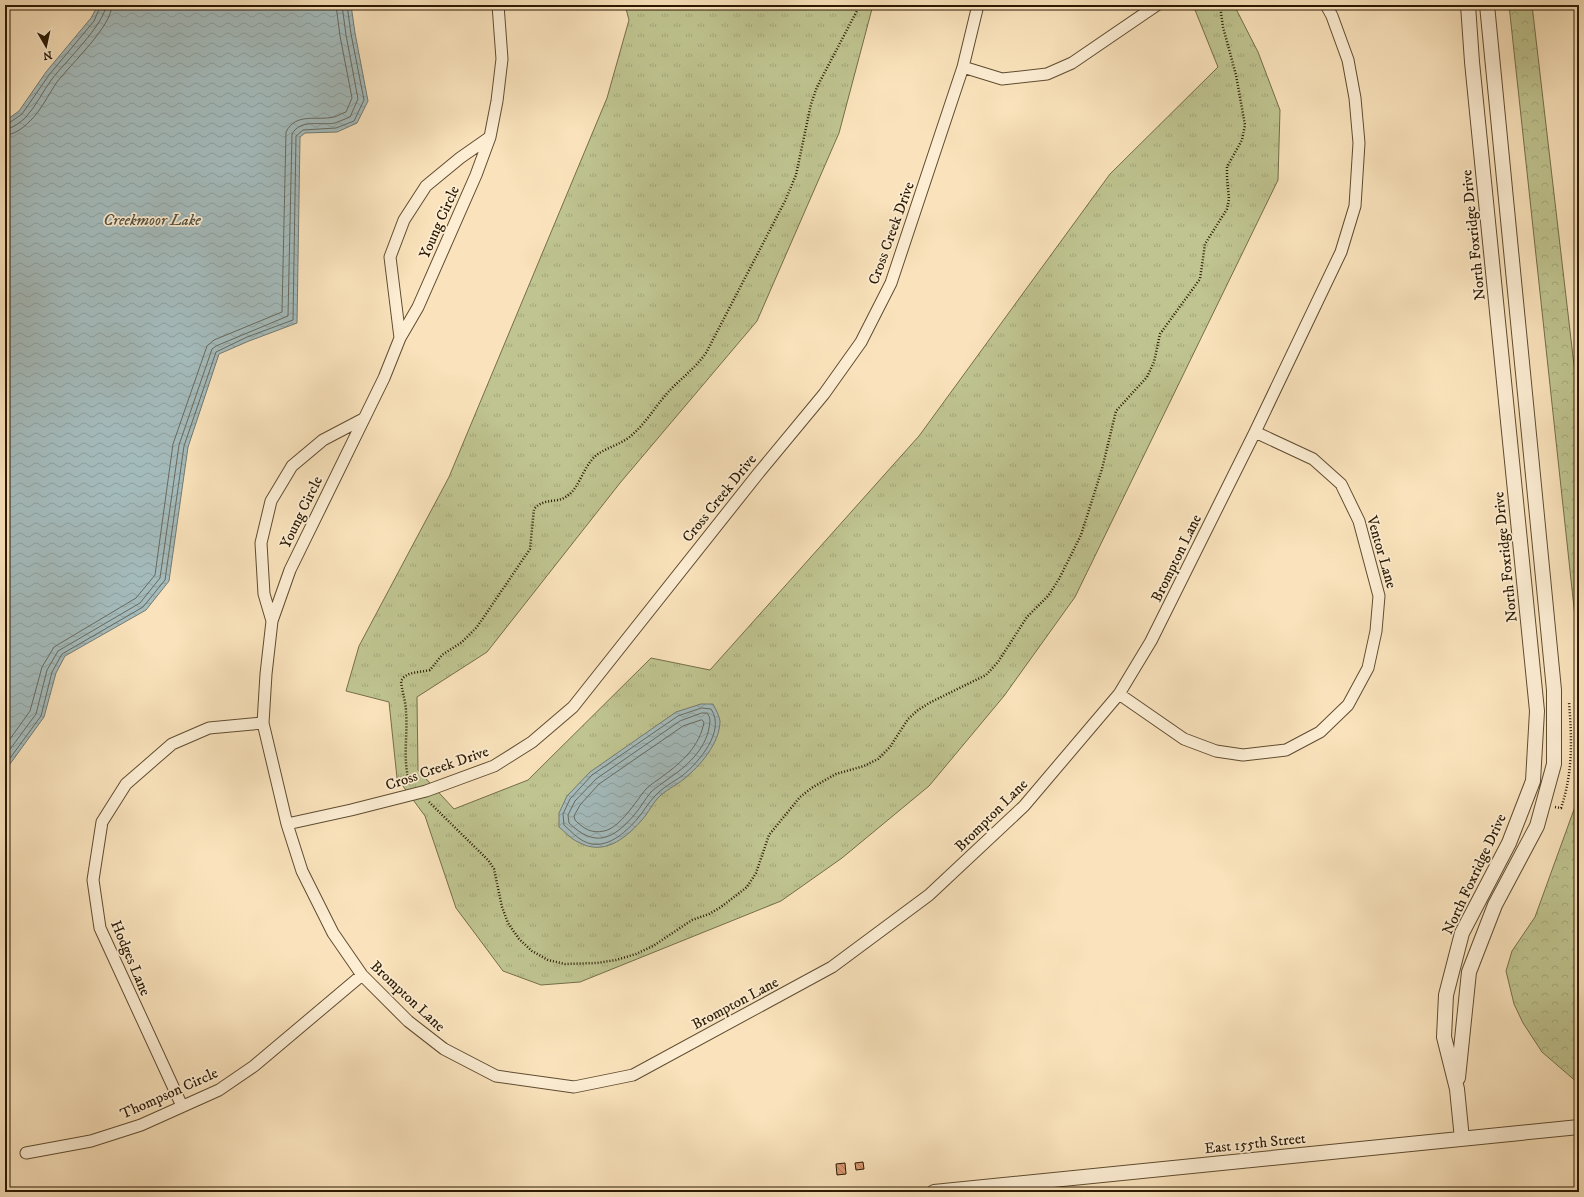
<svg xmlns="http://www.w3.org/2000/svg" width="1584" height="1197" font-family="'IM FELL DW Pica',serif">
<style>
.grass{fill:url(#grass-tufts);stroke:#756e49}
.forest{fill:url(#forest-crowns);stroke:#756e49}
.water{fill:url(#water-waves);stroke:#747a72}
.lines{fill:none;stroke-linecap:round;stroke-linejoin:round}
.shore{stroke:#686a5f;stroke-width:1}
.building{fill:url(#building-back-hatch);stroke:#2b1902}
.minor-casing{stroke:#5f4c30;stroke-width:13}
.tertiary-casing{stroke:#5f4c30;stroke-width:16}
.path{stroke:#2b1902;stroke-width:2.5;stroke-dasharray:1 2;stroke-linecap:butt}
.minor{stroke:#fcedd3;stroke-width:11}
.tertiary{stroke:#fcedd3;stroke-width:14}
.labels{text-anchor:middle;stroke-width:3.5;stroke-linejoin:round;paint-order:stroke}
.street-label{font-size:15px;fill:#2b1902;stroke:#fcedd3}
.water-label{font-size:16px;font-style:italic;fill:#555243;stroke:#fcedd3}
</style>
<defs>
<pattern id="grass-tufts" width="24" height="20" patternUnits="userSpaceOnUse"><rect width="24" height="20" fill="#bfc490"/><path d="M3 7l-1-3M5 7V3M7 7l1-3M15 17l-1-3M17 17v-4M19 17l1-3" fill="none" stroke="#a4a87b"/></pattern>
<pattern id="forest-crowns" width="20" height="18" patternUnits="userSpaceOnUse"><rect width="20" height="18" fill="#bfc490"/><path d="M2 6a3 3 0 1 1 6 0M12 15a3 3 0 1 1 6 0" fill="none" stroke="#a4a87b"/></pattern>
<pattern id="water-waves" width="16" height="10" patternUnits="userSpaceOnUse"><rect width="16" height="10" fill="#a4bbbc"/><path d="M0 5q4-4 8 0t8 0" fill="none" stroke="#8da0a0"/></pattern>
<pattern id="building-back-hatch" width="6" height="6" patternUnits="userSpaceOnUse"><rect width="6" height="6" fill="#da9973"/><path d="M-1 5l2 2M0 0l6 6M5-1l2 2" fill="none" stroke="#b17c5c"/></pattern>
</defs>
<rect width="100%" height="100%" fill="#fae3bc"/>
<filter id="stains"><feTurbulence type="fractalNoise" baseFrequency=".005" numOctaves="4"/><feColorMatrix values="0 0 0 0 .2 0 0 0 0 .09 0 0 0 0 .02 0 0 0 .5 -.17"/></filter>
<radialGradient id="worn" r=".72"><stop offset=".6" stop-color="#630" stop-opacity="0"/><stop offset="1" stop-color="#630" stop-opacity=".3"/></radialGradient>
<!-- grass -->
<path class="grass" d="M625,5H873L839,133L757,321L620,483L487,652L417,697L418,770L454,809L528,780L651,658L710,670L919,436L1110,174L1218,67L1193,5H1234L1258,52L1280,110L1278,180L1075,597L1004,696L929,786L842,858L781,901L580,982L541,985L503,971L456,908L425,816L397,778L389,702L346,691L359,646L449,477L607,98L629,20Z"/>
<!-- forest -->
<path class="forest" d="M1509,5H1532L1579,408V654Z
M1579,793V1084L1542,1052L1523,1023L1514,1004L1506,971L1512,951L1535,917L1576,804Z"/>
<!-- water -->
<path class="water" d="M98,5H351L355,33L368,101L357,123L337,132L305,133L300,137L297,323L249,341L219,354L188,447L169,581L146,610L65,656L56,673L44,717L5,771V121L19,111L46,72L91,18Z
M701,704H713C716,710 719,715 720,721C720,743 700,766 684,779C675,786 664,791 657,799C651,806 647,815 641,821C624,840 603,856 578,842C571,839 565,832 559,827V813L567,796L590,772L676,712Z"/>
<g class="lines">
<!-- shore -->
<path class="shore" d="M5,124L9,123L22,114L49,75L94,21L101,5
M5,129C12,129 21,122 26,117C36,106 43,91 52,79C65,62 105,24 106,5
M5,135C14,135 23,128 29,122C41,111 48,95 57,82C71,64 112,26 112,5
M702,708L711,709C726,731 699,762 682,776C673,782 662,788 655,796C648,803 644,811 638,818C627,831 610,847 592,844C580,842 572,832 564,825L563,814L570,799L592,775L678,716Z
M702,713H707C711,718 710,722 709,728C705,750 686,767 668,779C663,783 656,787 651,792C645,799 641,807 635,814C613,840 595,848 569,823L568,815L575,801L596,779L680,721Z
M702,720L704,722C700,746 682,762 663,776C658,780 651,784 646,789C636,801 620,828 604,831C591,834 583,828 575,820L574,816L580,805L599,784L683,726Z
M5,746L30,711L42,667L54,647L136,598L155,575L173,444L207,346L214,340L282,312L286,132C296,112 317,121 334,117C338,116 342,113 346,112L352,98L340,36L336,5
M5,756L36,714L47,670L58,651L140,603L160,578L179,445L212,349L216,346L288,316L292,134C301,118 321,126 335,123C340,121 345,119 350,117L358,99L346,35L342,5
M5,765L41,716L52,672L62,654L143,607L165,580L184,446L216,352L247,337L293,320L296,136L303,130L336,128L354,121L364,100L351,34L347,5"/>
</g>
<!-- building -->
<path class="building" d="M863,1162L864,1169L856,1170L855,1163Z
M845,1163L846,1174L837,1175L836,1164Z"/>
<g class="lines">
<!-- minor casing -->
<g class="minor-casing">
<path id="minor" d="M498,5L502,59L497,101L490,137L476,175L418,307L400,338L384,378L290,570L272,621L266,674L263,723L287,824L302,871L333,933L362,975L408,1021L444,1049L496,1076L574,1087L633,1075L832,967L929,895L1024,806L1119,694L1151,641L1255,432L1341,252L1355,206L1359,143L1355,98L1348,60L1332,16L1326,5
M963,67L1002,79L1047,74L1072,63L1157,5
M400,338L390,257L404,220L426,186L460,158L490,137
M272,621L264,594L261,543L271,501L292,466L323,440L363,419
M1119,694L1184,739L1216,751L1243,755L1286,750L1320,732L1348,705L1368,668L1376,631L1379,596L1359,521L1341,484L1313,459L1255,432
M287,824L351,810L426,791L494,766L532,742L573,707L757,475L824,394L861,342L891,283L963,67L978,5
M182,1106L100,928L93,880L102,822L126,784L172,744L209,728L263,723
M26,1153L91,1141L141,1125L219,1090L254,1066L362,975"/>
</g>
<!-- tertiary casing -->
<g class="tertiary-casing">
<path id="tertiary" d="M1458,1078L1469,972L1495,905L1537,826L1554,764V690L1487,5
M1462,1139L1457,1089L1444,1037L1446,995L1462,933L1509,843L1533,781L1537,711L1472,62L1468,5
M934,1192L1579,1127"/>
</g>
<!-- path -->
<path class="path" d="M410,784C402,761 408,736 406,712C406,702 402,692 401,681C407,671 418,673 430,670L442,655L462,642L477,627L530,549L534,509C545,497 557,504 567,496C580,488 583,465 598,454C608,447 622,444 632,435C648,421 658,402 672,388C684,376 696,367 706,353L785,201L796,175L811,104L817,87L860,5
M429,802L488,860L494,869L502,907L508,923L519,939L532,951L548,960L565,964L597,963L616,960L636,954L653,946L692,920L709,914L721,907L747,887L756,873L769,835L800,797L813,787L836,774L864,766L878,759L890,747L908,719L918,710L931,702L986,675L998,662L1027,617L1048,596L1059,579L1081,535L1102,469L1116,411L1147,377L1154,362L1160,334L1200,279L1205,244L1227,209L1229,199L1227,178V167L1242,140L1245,125L1236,75L1223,27L1220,5
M1555,807L1561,808C1573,773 1572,739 1569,702"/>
<!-- minor -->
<use href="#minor" class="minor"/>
<!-- tertiary -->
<use href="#tertiary" class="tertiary"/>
</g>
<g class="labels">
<!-- street labels -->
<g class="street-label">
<text transform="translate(439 222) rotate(-66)" y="5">Young Circle</text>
<text transform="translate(891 233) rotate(-70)" y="5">Cross Creek Drive</text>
<text transform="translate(1473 235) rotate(-96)" y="5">North Foxridge Drive</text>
<text transform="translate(719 498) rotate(-51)" y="5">Cross Creek Drive</text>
<text transform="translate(301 512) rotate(-64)" y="5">Young Circle</text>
<text transform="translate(1382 552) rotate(74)" y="5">Ventor Lane</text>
<text transform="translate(1505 557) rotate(-96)" y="5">North Foxridge Drive</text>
<text transform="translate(1176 558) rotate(-64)" y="5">Brompton Lane</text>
<text transform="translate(437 768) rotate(-19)" y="5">Cross Creek Drive</text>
<text transform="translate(991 815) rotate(-45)" y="5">Brompton Lane</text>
<text transform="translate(1474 874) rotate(-65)" y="5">North Foxridge Drive</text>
<text transform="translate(131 958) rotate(67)" y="5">Hodges Lane</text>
<text transform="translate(408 996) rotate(43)" y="5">Brompton Lane</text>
<text transform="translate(735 1003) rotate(-28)" y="5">Brompton Lane</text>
<text transform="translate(169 1093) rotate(-24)" y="5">Thompson Circle</text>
<text transform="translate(1255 1143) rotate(-6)" y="5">East 155th Street</text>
</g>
<!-- water labels -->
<g class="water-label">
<text x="152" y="225">Creekmoor Lake</text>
</g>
</g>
<!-- margin -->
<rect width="1584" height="1197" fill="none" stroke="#fae3bc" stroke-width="20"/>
<rect x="6" y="6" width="1572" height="1185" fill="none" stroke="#2b1902" stroke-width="2"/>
<rect x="10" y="10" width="1564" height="1177" fill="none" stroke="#2b1902"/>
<!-- north arrow -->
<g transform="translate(46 46) rotate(171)" stroke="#fcedd3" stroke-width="3" paint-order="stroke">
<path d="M0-3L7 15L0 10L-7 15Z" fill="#2b1902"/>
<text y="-6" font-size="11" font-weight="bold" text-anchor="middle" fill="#2b1902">N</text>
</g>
<rect width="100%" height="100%" filter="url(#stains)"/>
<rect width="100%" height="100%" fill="url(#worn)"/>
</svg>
